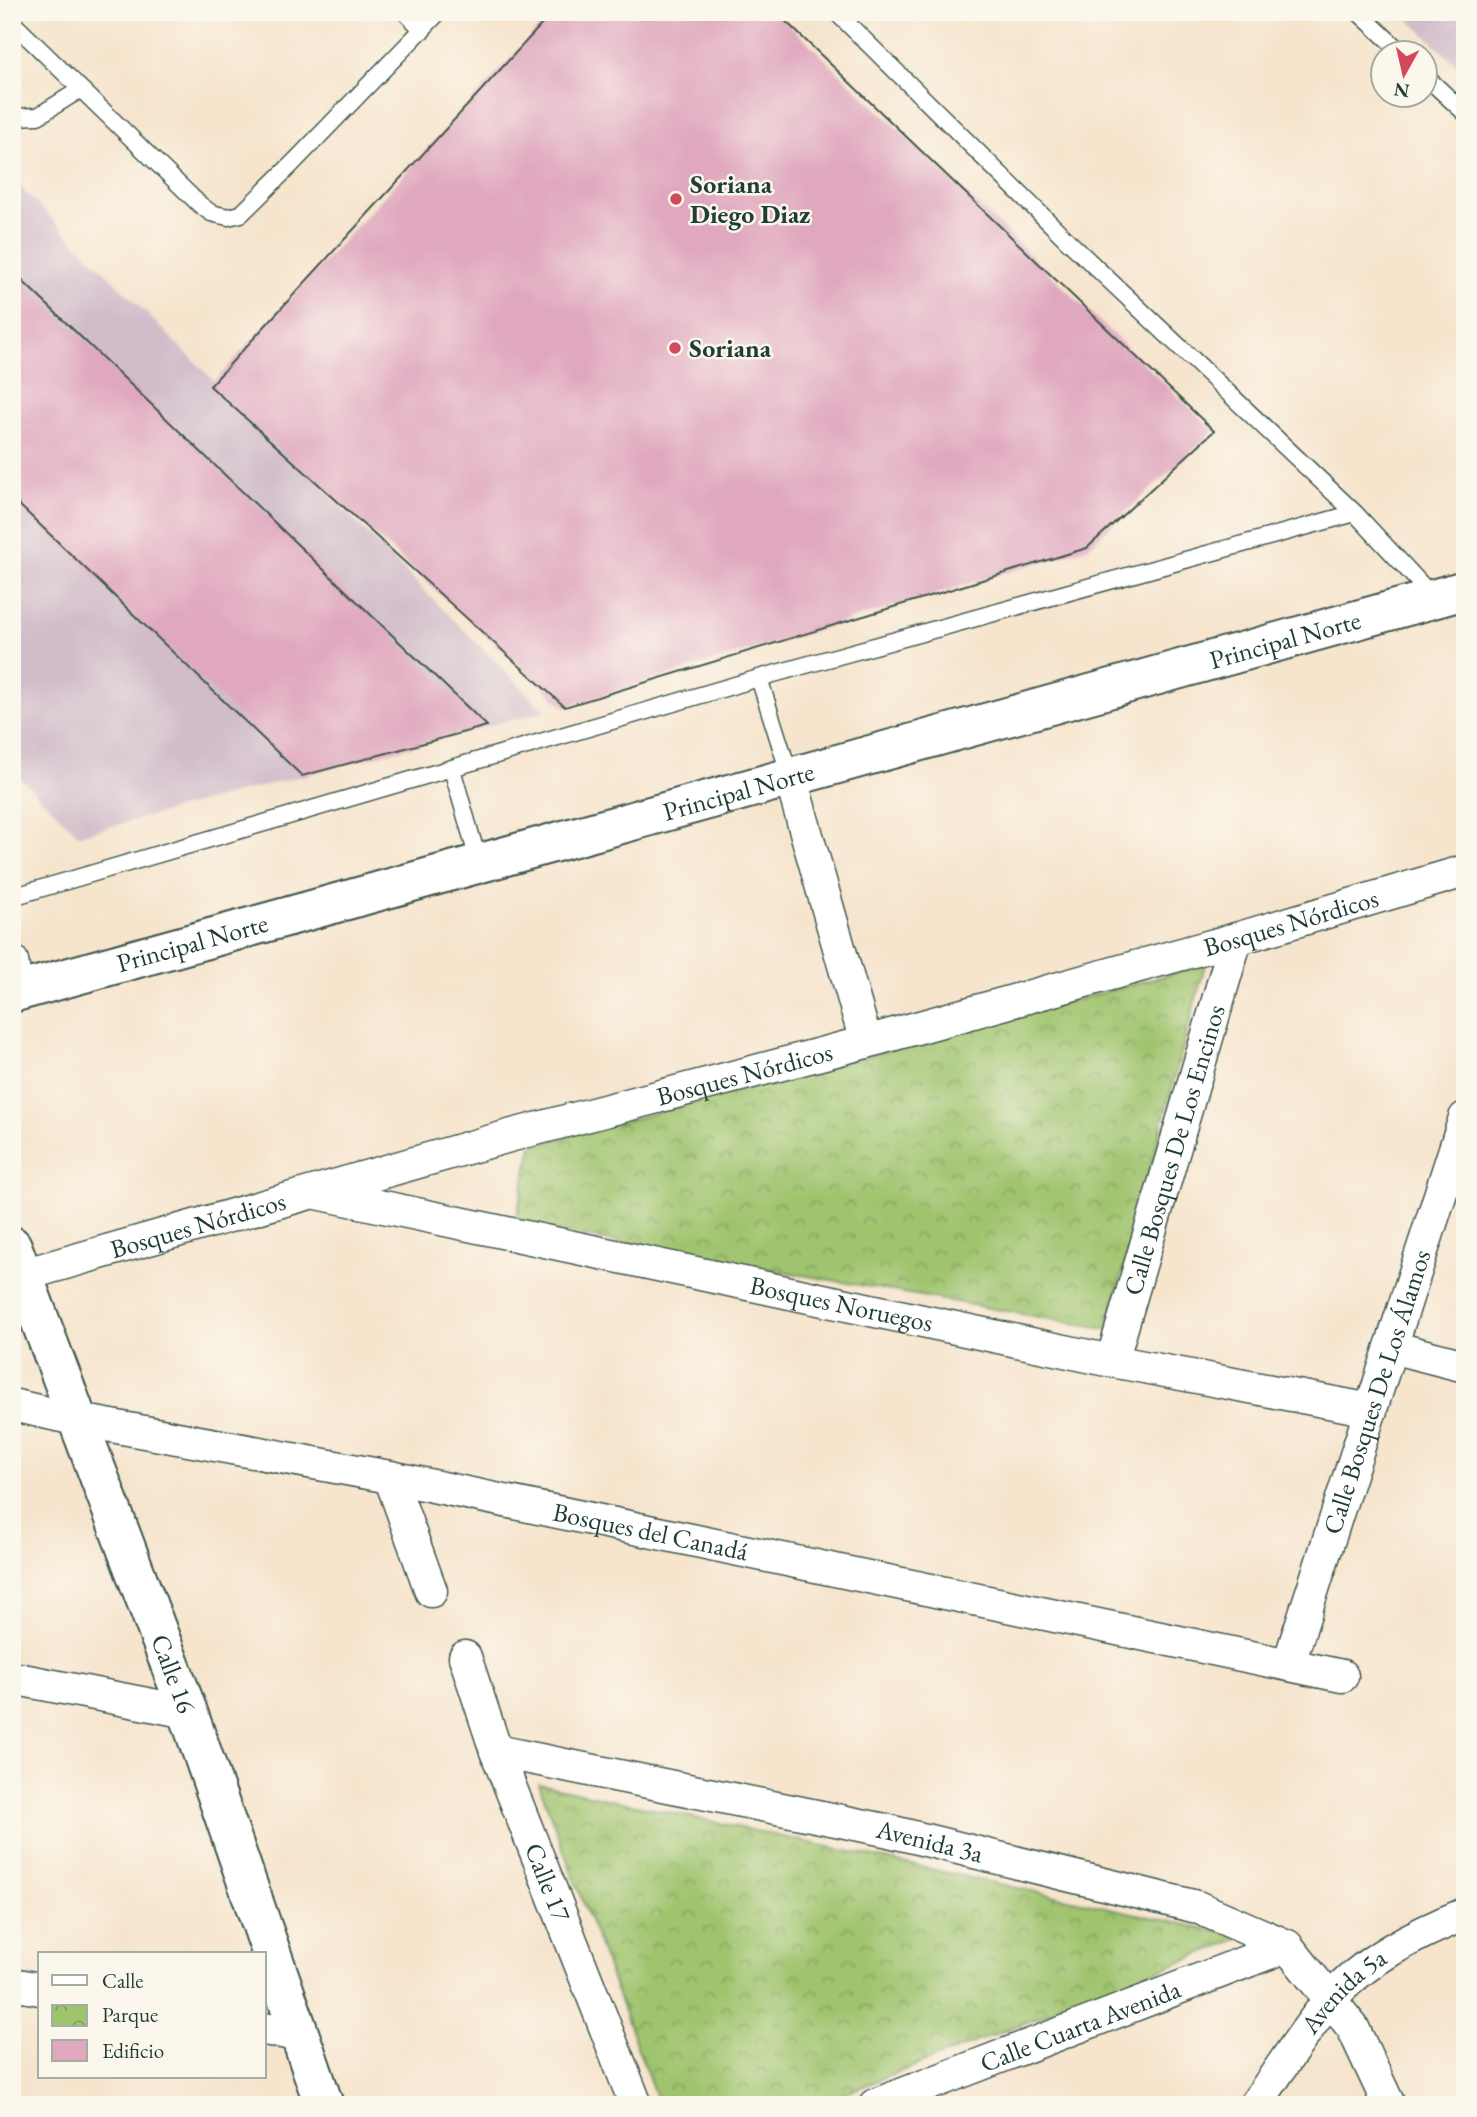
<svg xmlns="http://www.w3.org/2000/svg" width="1477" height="2117" font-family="'EB Garamond',serif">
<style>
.industrial{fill:#d1bdca}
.park{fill:url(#park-crowns);stroke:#608051;stroke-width:2}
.building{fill:#e0a8bf}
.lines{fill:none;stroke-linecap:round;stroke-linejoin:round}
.service-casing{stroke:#3f564b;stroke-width:19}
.minor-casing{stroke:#3f564b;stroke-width:35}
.tertiary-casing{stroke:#3f564b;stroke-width:42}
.service{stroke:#fff;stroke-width:16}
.minor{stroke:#fff;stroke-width:32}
.tertiary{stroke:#fff;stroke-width:38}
.poi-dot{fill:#d1495b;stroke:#fbf7ec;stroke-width:2.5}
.labels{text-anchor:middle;stroke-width:5;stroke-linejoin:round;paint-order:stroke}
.poi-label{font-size:26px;font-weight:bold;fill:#1f3d34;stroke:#fbf7ec;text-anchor:start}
.street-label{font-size:26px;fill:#1f3d34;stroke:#fbf7ec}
</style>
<defs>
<pattern id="park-crowns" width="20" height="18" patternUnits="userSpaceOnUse" patternTransform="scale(1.75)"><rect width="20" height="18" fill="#a0c46e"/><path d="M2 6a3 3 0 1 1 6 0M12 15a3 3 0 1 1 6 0" fill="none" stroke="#82a05b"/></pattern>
</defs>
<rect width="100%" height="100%" fill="#fbf7ec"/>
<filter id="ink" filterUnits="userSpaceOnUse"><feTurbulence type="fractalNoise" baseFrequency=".0143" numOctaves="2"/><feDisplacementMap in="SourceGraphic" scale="14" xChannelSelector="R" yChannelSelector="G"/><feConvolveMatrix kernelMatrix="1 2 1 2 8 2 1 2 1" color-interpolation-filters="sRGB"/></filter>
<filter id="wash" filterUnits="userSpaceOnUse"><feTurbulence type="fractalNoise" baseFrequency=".00686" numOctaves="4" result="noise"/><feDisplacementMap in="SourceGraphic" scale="28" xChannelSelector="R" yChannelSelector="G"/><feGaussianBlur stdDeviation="1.57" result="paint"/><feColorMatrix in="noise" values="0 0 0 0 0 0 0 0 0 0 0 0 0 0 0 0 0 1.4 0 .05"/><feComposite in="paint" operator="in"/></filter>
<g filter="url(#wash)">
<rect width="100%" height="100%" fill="#f6e4cc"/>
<!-- industrial -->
<path class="industrial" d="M1401,12H1465V73Z
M12,179L545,711L79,835L12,770Z"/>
<!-- park -->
<path class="park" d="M1205,965L1107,1329L515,1224L532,1146Z
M539,1784L1243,1937L815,2105H659Z"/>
<g id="blocks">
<!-- building -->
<path class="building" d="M553,12H776L1214,431L1087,548L565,707L210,386Z
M12,271L487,726L302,776L12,498Z"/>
</g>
</g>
<g filter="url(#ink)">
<use href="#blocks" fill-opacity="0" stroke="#3f564b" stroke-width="2"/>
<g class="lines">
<!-- service casing -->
<g class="service-casing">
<path id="service" d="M405,12L423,30
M836,12L1070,243L1355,513L1433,597
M1358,12L1401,52
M12,22L199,204L211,213L228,217L241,214L292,164L439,12
M1424,75L1465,113
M12,117L38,116L81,89
M759,678L790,776
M452,769L479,863
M12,897L759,678L1355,513"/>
</g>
<!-- minor casing -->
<g class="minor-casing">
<g id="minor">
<path d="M790,776L866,1042"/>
<path d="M12,961L17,992"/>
<path id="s1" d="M317,1193L1112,1361L1371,1410"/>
<path id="s2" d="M23,1275L509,1136L866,1042L1236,939L1465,871"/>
<path d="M1391,1347L1465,1366"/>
<path id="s3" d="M1112,1361L1236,939"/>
<path id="s4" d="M12,1405L79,1420L390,1477L1342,1676"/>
<path d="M390,1477L431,1591"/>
<path id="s5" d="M465,1657L496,1751L636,2105"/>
<path id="s6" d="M1289,1663L1465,1118"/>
<path d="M12,1678L188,1712"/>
<path id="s7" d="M496,1751L885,1830L1197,1907L1287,1946L1353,2028L1389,2105"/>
<path d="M12,1984L40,1989"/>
<path d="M264,2029L298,2035"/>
<path id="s8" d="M875,2105L1287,1946"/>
<path id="s9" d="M1255,2105C1280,2070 1303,2032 1330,2000C1365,1959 1416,1934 1465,1914"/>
</g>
</g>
<!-- tertiary casing -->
<g class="tertiary-casing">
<g id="tertiary">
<path id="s10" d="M12,993L1465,590"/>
<path id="s11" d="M12,1246L188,1712L324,2105"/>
</g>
</g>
<!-- service -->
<use href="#service" class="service"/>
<!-- minor -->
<use href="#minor" class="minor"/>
<!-- tertiary -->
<use href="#tertiary" class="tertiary"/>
</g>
</g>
<!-- markers -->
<g class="poi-dot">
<circle cx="676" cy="199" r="7"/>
<circle cx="675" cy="348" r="7"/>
</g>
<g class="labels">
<!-- poi labels -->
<g class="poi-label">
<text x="690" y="193">Soriana<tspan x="690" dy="30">Diego Diaz</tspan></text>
<text x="689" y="357">Soriana</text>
</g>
<!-- street labels -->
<g class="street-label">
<text dy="9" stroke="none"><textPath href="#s10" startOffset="1321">Principal Norte</textPath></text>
<text dy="9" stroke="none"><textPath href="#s10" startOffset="754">Principal Norte</textPath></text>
<text dy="9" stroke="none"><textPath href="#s2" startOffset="1316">Bosques Nórdicos</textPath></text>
<text dy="9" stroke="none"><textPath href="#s10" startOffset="187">Principal Norte</textPath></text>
<text dy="9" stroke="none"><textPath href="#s2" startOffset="749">Bosques Nórdicos</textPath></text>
<text dy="9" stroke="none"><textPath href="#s3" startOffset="220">Calle Bosques De Los Encinos</textPath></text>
<text dy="9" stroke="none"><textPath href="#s2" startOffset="182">Bosques Nórdicos</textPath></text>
<text dy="9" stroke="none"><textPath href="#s1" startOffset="536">Bosques Noruegos</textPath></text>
<text dy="9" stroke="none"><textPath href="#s6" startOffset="285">Calle Bosques De Los Álamos</textPath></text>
<text dy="9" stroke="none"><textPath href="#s4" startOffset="651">Bosques del Canadá</textPath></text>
<text dy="9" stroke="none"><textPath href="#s11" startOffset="457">Calle 16</textPath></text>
<text dy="9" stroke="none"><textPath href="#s7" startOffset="443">Avenida 3a</textPath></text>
<text dy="9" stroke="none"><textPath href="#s5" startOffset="240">Calle 17</textPath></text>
<text dy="9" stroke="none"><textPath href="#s9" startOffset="145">Avenida 5a</textPath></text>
<text dy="9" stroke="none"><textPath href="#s8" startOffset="220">Calle Cuarta Avenida</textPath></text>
</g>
</g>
<!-- margin -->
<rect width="1477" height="2117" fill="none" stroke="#fbf7ec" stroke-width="42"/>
<!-- legend -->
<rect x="38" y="1952" width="228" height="126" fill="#fbf7ec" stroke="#a3ada2" stroke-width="2"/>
<rect x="52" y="1975" width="35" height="10" fill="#ffffff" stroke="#a3ada2" stroke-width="2"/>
<text x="102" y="1988" font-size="21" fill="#1f3d34">Calle</text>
<rect x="52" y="2005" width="35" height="21" fill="url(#park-crowns)" stroke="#a3ada2" stroke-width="2"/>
<text x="102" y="2022" font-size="21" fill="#1f3d34">Parque</text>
<rect x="52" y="2040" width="35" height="21" fill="#e0a8bf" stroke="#a3ada2" stroke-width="2"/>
<text x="102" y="2058" font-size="21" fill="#1f3d34">Edificio</text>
<!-- north arrow -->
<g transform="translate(1404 74) rotate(188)"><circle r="33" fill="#fbf7ec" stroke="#a3ada2" stroke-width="2"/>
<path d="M0-5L12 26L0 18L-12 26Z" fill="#d1495b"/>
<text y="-10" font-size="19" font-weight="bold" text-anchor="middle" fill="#1f3d34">N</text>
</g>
</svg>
